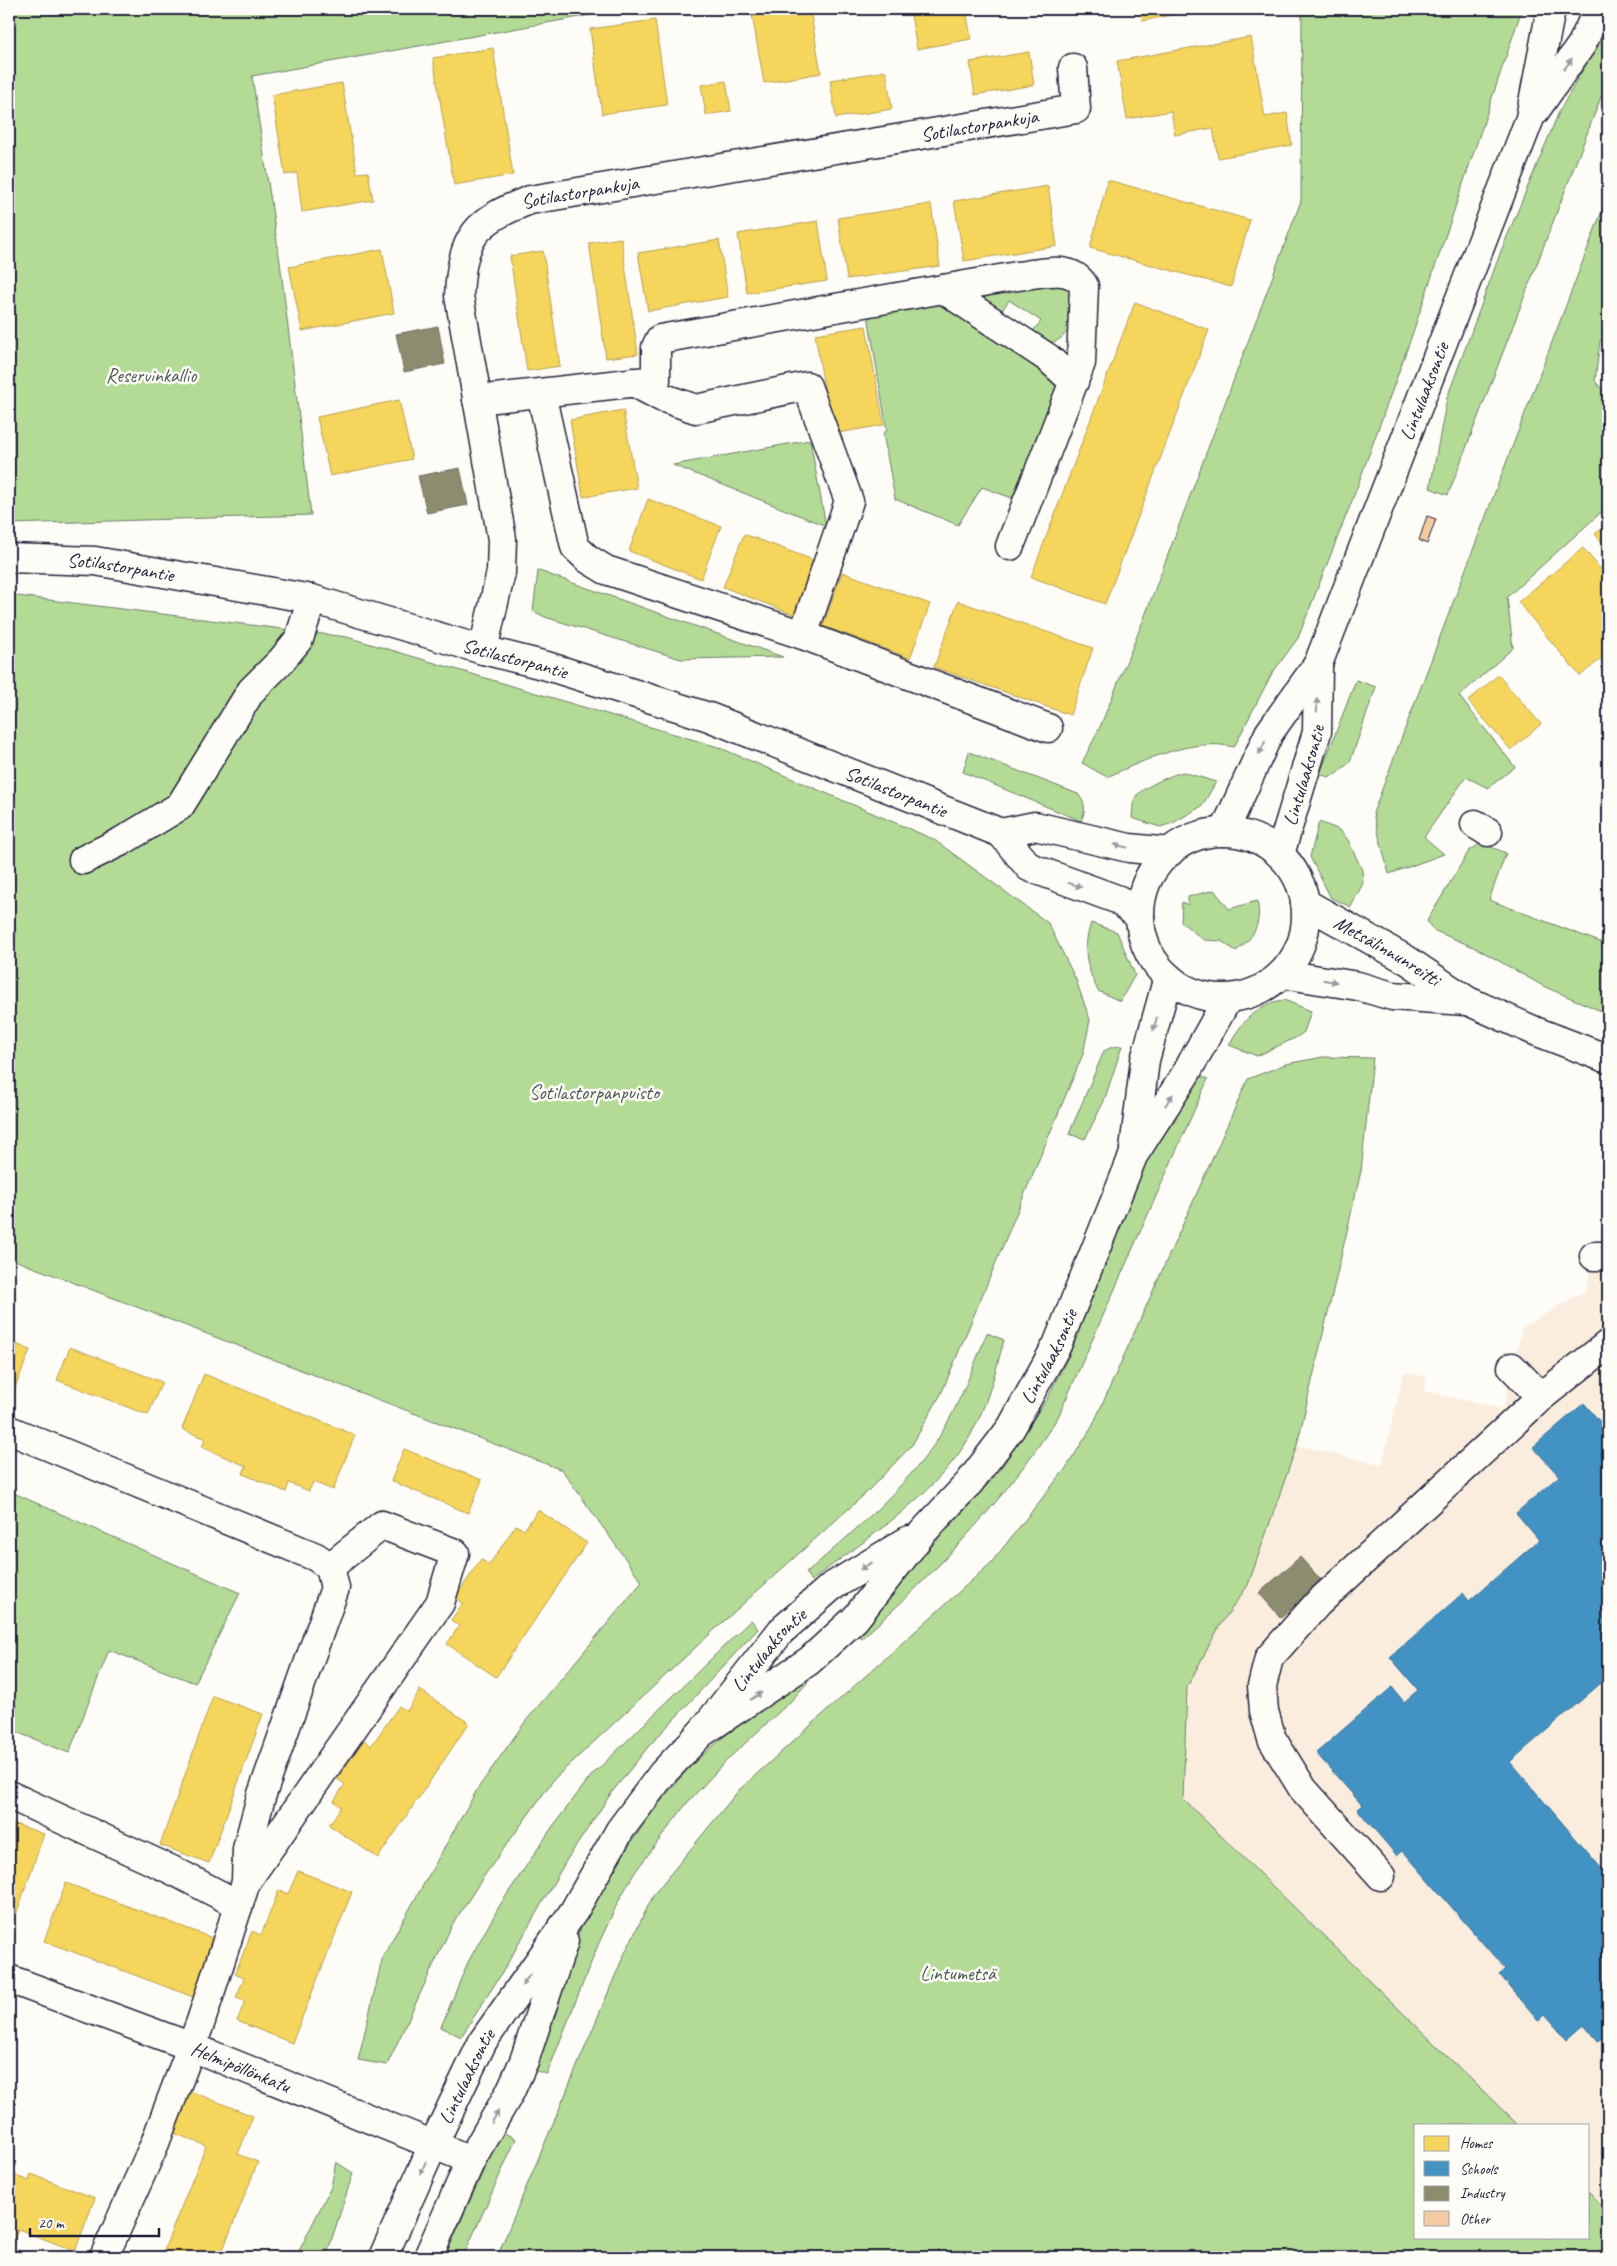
<svg xmlns="http://www.w3.org/2000/svg" width="1617" height="2266" font-family="Caveat,sans-serif">
<style>
.built{fill:#faedde}
.green{fill:#b4db96;stroke:#6b7e68}
.homes{fill:#f6d55c;stroke:#b69f52}
.schools{fill:#4393c3;stroke:#39719a}
.industry{fill:#8c8c6e;stroke:#6c6c5f}
.building{fill:#f4caa3;stroke:#22223b}
.lines{fill:none;stroke-linecap:round;stroke-linejoin:round}
.minor-casing{stroke:#22223b;stroke-width:31}
.minor{stroke:#fdfcf7;stroke-width:28}
.oneway{fill:#9a9aa2}
.labels{text-anchor:middle;stroke-width:5;stroke-linejoin:round;paint-order:stroke}
.street-label{font-size:20px;fill:#22223b;stroke:#fdfcf7}
.park-label{font-size:20px;fill:#4e5a56;stroke:#fdfcf7}
</style>
<rect width="100%" height="100%" fill="#fdfcf7"/>
<filter id="ink" filterUnits="userSpaceOnUse"><feTurbulence type="fractalNoise" baseFrequency=".02" numOctaves="2"/><feDisplacementMap in="SourceGraphic" scale="10" xChannelSelector="R" yChannelSelector="G"/><feConvolveMatrix kernelMatrix="1 2 1 2 8 2 1 2 1" color-interpolation-filters="sRGB"/></filter>
<g filter="url(#ink)">
<!-- built -->
<path class="built" d="M1594,1256H1608V2212L1588,2193V2125H1518L1183,1799L1187,1687L1220,1625L1248,1585L1297,1445L1382,1465L1404,1372L1427,1377L1424,1391L1503,1409L1522,1328L1586,1290Z"/>
<!-- green -->
<path class="green" d="M9,9H624L252,76L280,262L311,515L9,524Z
M1302,9H1522L1411,338L1355,493L1298,638L1271,675L1234,747C1192,737 1145,760 1107,777L1082,763L1100,727L1143,621L1301,201Z
M1608,25V79L1448,495L1430,488L1447,398L1501,251L1559,112Z
M1608,195V335L1600,341L1595,381L1608,397V506L1507,597L1513,648L1459,696L1515,767L1488,788L1466,777L1424,837L1444,854L1389,874L1373,813Z
M1053,280L1064,284L1073,292L1071,328C1054,347 1052,344 1029,336L1041,321L1009,300L999,315L982,301L985,296Z
M936,301C961,313 1043,361 1055,384C1057,387 1057,394 1058,399L1012,498L982,487L958,525L895,499L883,433L887,431L868,315Z
M810,440L826,526L673,465Z
M538,571H539L783,657L681,659L545,617L533,611Z
M9,595L347,637L718,747L933,839L1048,923L1076,980L1090,1020L1083,1054L941,1394L912,1445L865,1494L725,1620L554,1779L484,1876L452,1925L387,2065L358,2060L383,1956L478,1788L525,1722L642,1582L562,1470L9,1258Z
M1356,680L1376,687L1350,762L1336,774L1328,777L1320,774Z
M969,752L1078,794C1086,804 1086,810 1081,821L963,772Z
M1183,772L1216,782L1202,806L1173,823L1160,827L1132,818C1133,810 1132,801 1137,795C1144,787 1173,774 1183,772Z
M1319,822L1340,830L1348,840L1362,870L1363,883L1351,907L1331,898L1310,857Z
M1481,843L1506,853L1489,900L1608,945V1014L1543,986L1478,949L1433,930L1427,921L1469,851Z
M1214,890L1229,909L1257,901C1262,923 1254,938 1236,951L1221,941L1204,940L1181,922L1182,902L1188,905V897Z
M1091,923L1117,932L1135,975L1120,1001L1098,991C1086,965 1082,951 1091,923Z
M1284,1000L1311,1011L1304,1032L1297,1037L1257,1056L1229,1045C1241,1023 1257,1003 1284,1000Z
M1122,1046L1104,1101L1085,1139L1069,1134L1104,1051L1112,1047Z
M1323,1057L1373,1058L1361,1171L1297,1445L1248,1585L1220,1625L1187,1687L1183,1799L1518,2125H1416V2237H1588V2193L1608,2212V2257H497L623,1957L654,1894L739,1790L991,1563L1066,1468L1092,1427L1248,1079L1286,1064Z
M1194,1073L1208,1079L1058,1417C1004,1501 936,1573 862,1638L855,1632L997,1474L1048,1397L1070,1353L1149,1154L1175,1120Z
M987,1333L1004,1340C995,1373 987,1406 970,1436C937,1495 864,1540 811,1581L806,1573C844,1540 883,1507 916,1468C950,1430 968,1380 987,1333Z
M9,1491L240,1593L195,1683L109,1650L69,1753L9,1729Z
M751,1620L758,1629L648,1747L612,1792L566,1861L502,1973L461,2037L441,2027L468,1962L500,1905L553,1826L591,1776Z
M803,1677L808,1682L790,1702L729,1758L687,1803L635,1872L619,1900L598,1945L547,2074L530,2069C541,2033 551,1995 566,1961C593,1897 635,1831 680,1778C713,1740 763,1708 803,1677Z
M501,2131L516,2139L463,2257H445Z
M336,2162L353,2173L326,2257H296L331,2187Z"/>
<!-- homes -->
<path class="homes" d="M751,9H810L821,73L764,83Z
M910,9H966L971,39L917,49Z
M1140,9H1198L1143,21Z
M655,20L667,105L602,114L590,29Z
M1251,37L1265,117L1287,113L1292,145L1218,158L1213,128L1175,135L1171,111L1127,119L1117,61Z
M493,48L513,175L454,185L433,58Z
M1029,52L1034,85L975,95L970,62Z
M886,71L892,109L836,118L830,80Z
M726,81L731,111L706,115L701,85Z
M342,83L357,173L368,172L373,200L302,212L297,173L285,175L272,95Z
M1108,180L1250,220L1231,287L1090,248Z
M1048,186L1057,246L964,261L954,201Z
M931,204L940,266L847,279L838,218Z
M818,221L827,281L747,293L738,234Z
M621,238L638,354L606,358L589,243Z
M719,240L728,297L648,311L638,253Z
M382,249L394,313L302,331L289,267Z
M543,251L560,366L527,371L510,256Z
M1135,302L1209,330L1105,604L1031,577Z
M866,326L884,425L832,434L815,334Z
M399,400L412,459L330,476L317,417Z
M623,410L637,488L583,497L570,420Z
M648,499L721,526L701,579L629,551Z
M1608,523V550L1595,534Z
M744,534L816,561L795,615L723,587Z
M1583,548L1608,578V653L1580,676L1518,602Z
M842,572L930,604L910,658L823,626Z
M958,601L1093,648L1070,715L934,667Z
M1498,675L1541,724L1511,750L1468,701Z
M9,1341L30,1350L9,1403Z
M70,1347L162,1382L148,1415L57,1380Z
M204,1374L355,1435L333,1490L313,1482L309,1491L289,1483L286,1492L243,1474L246,1466L202,1447L205,1439L182,1429Z
M404,1449L482,1480L468,1513L391,1481Z
M538,1510L587,1543L496,1677L447,1644L459,1626L451,1620L463,1603L455,1598L481,1559L489,1565L516,1525L524,1530Z
M420,1690L469,1723L378,1858L329,1825L341,1807L334,1801L345,1784L337,1779L364,1740L371,1746L399,1706L407,1711Z
M213,1696L263,1714L209,1863L160,1845Z
M9,1822L44,1834L16,1915L9,1913Z
M298,1871L352,1892L292,2043L237,2021L245,2001L236,1998L244,1978L235,1974L252,1931L261,1935L279,1890L288,1894Z
M66,1883L218,1940L196,1998L44,1941Z
M190,2091L253,2116L238,2154L258,2162L220,2257H161L206,2146L174,2133Z
M9,2173L29,2181L31,2174L95,2198L75,2251L18,2229L14,2240L9,2238Z"/>
<!-- schools -->
<path class="schools" d="M1584,1403L1608,1431V1677L1510,1762L1608,1876V2033L1598,2042L1584,2025L1567,2040L1545,2015L1539,2021L1499,1974L1505,1969L1403,1851L1397,1856L1357,1809L1362,1805L1316,1753L1392,1687L1404,1702L1418,1690L1390,1657L1463,1593L1469,1601L1539,1540L1516,1513L1559,1476L1533,1447Z"/>
<!-- industry -->
<path class="industry" d="M438,326L445,364L404,372L396,334Z
M460,468L468,505L427,513L418,476Z
M1300,1557L1322,1581L1281,1618L1259,1593Z"/>
<!-- building -->
<path class="building" d="M1427,516L1436,519L1427,544L1419,540Z"/>
<g class="lines">
<!-- minor casing -->
<g class="minor-casing">
<g id="minor">
<path d="M1535,111L1582,44L1598,9"/>
<path d="M943,289L1048,358L1074,382"/>
<path d="M633,382L661,397L696,409L807,386L849,501L803,635"/>
<path d="M541,393L575,547L588,559L606,570L803,635L1048,728"/>
<path d="M477,400L656,380V347L660,339L1017,276C1039,274 1071,263 1084,286L1081,363L1010,546"/>
<path id="s1" d="M9,558L95,561L312,599L483,650L547,666L709,717L1001,833L1029,867L1119,900L1140,917"/>
<path id="s2" d="M483,650L501,572L502,539L459,296C462,236 475,221 530,200L1076,109L1073,68"/>
<path d="M1475,824L1488,832"/>
<path id="s3" d="M1224,832L1269,733L1318,664L1530,118L1551,9"/>
<circle cx="1223" cy="915" r="83"/>
<path d="M1001,833L1035,826L1129,848L1170,852"/>
<path id="s4" d="M1280,854L1317,732L1318,664"/>
<path d="M83,860L122,841L180,806L251,691L281,661L299,639L312,599"/>
<path id="s5" d="M1305,903L1407,960L1468,1001L1535,1031L1608,1059"/>
<path d="M1282,974L1358,986L1392,996L1466,1001"/>
<path d="M1134,1149L1145,1060L1168,977"/>
<path d="M1594,1256H1608"/>
<path d="M1512,1367L1541,1397"/>
<path d="M9,1430L316,1557L330,1567L335,1588L261,1797L247,1849L246,1882L201,2021L155,2143L104,2257"/>
<path id="s6" d="M701,1733L809,1661L855,1619L923,1532L969,1483L1011,1428L1057,1345L1133,1156L1185,1075L1228,998"/>
<path d="M9,1795L174,1871L239,1905"/>
<path d="M1381,1876L1303,1789L1272,1739L1264,1711L1262,1686L1269,1658L1318,1603L1421,1508L1541,1397L1608,1344"/>
<path d="M246,1882L440,1603L455,1553L382,1525L330,1567"/>
<path id="s7" d="M9,1979L192,2047L471,2160"/>
<path id="s8" d="M383,2257L434,2143L483,2041L574,1911L620,1830L662,1774L701,1733L781,1631L831,1587L909,1540"/>
<path d="M428,2257L471,2160L510,2092L524,2061L564,1941"/>
</g>
</g>
<!-- minor -->
<use href="#minor" class="minor"/>
</g>
<!-- one-way arrows -->
<defs><path id="oneway-solid" d="M-6-.8H1V-3.2L6.5 0L1 3.2V.8H-6Z" transform="scale(1.25)"/></defs>
<g class="oneway">
<use href="#oneway-solid" transform="translate(1568 64) rotate(-55)"/>
<use href="#oneway-solid" transform="translate(1317 705) rotate(-89)"/>
<use href="#oneway-solid" transform="translate(1262 748) rotate(116)"/>
<use href="#oneway-solid" transform="translate(1121 846) rotate(-166)"/>
<use href="#oneway-solid" transform="translate(1075 885) rotate(18)"/>
<use href="#oneway-solid" transform="translate(1330 981) rotate(9)"/>
<use href="#oneway-solid" transform="translate(1155 1024) rotate(105)"/>
<use href="#oneway-solid" transform="translate(1169 1100) rotate(-57)"/>
<use href="#oneway-solid" transform="translate(866 1566) rotate(149)"/>
<use href="#oneway-solid" transform="translate(756 1696) rotate(-34)"/>
<use href="#oneway-solid" transform="translate(526 1980) rotate(125)"/>
<use href="#oneway-solid" transform="translate(495 2117) rotate(-60)"/>
<use href="#oneway-solid" transform="translate(423 2168) rotate(114)"/>
</g>
</g>
<g class="labels">
<!-- street labels -->
<g class="street-label">
<text dy="7" stroke="none"><textPath href="#s2" startOffset="946">Sotilastorpankuja</textPath></text>
<text dy="7" stroke="none"><textPath href="#s2" startOffset="541">Sotilastorpankuja</textPath></text>
<text dy="7" stroke="none"><textPath href="#s3" startOffset="486">Lintulaaksontie</textPath></text>
<text dy="7" stroke="none"><textPath href="#s1" startOffset="112">Sotilastorpantie</textPath></text>
<text dy="7" stroke="none"><textPath href="#s1" startOffset="518">Sotilastorpantie</textPath></text>
<text dy="7" stroke="none"><textPath href="#s4" startOffset="82">Lintulaaksontie</textPath></text>
<text dy="7" stroke="none"><textPath href="#s1" startOffset="922">Sotilastorpantie</textPath></text>
<text dy="7" stroke="none"><textPath href="#s5" startOffset="95">Metsälinnunreitti</textPath></text>
<text dy="7" stroke="none"><textPath href="#s6" startOffset="520">Lintulaaksontie</textPath></text>
<text dy="7" stroke="none"><textPath href="#s8" startOffset="724">Lintulaaksontie</textPath></text>
<text dy="7" stroke="none"><textPath href="#s7" startOffset="248">Helmipöllönkatu</textPath></text>
<text dy="7" stroke="none"><textPath href="#s8" startOffset="199">Lintulaaksontie</textPath></text>
</g>
<!-- park labels -->
<g class="park-label">
<text x="151" y="382">Reservinkallio</text>
<text x="594" y="1099">Sotilastorpanpuisto</text>
<text x="958" y="1980">Lintumetsä</text>
</g>
</g>
<!-- margin -->
<rect width="1617" height="2266" fill="none" stroke="#fdfcf7" stroke-width="30"/>
<rect x="15" y="15" width="1587" height="2236" fill="none" stroke="#22223b" stroke-width="2" filter="url(#ink)"/>
<!-- legend -->
<rect x="1414" y="2124" width="175" height="115" fill="#fdfcf7" stroke="#a5a5ac"/>
<rect x="1424" y="2136" width="25" height="15" fill="#f6d55c" stroke="#a5a5ac"/>
<text x="1460" y="2148" font-size="15" fill="#22223b">Homes</text>
<rect x="1424" y="2161" width="25" height="15" fill="#4393c3" stroke="#a5a5ac"/>
<text x="1460" y="2174" font-size="15" fill="#22223b">Schools</text>
<rect x="1424" y="2186" width="25" height="15" fill="#8c8c6e" stroke="#a5a5ac"/>
<text x="1460" y="2198" font-size="15" fill="#22223b">Industry</text>
<rect x="1424" y="2211" width="25" height="15" fill="#f4caa3" stroke="#a5a5ac"/>
<text x="1460" y="2224" font-size="15" fill="#22223b">Other</text>
<!-- scale -->
<path d="M30 2228v8h129v-8" fill="none" stroke="#22223b" stroke-width="2.5"/>
<text x="38" y="2228" font-size="15" fill="#22223b" stroke="#fdfcf7" stroke-width="4" paint-order="stroke">20 m</text>
</svg>
